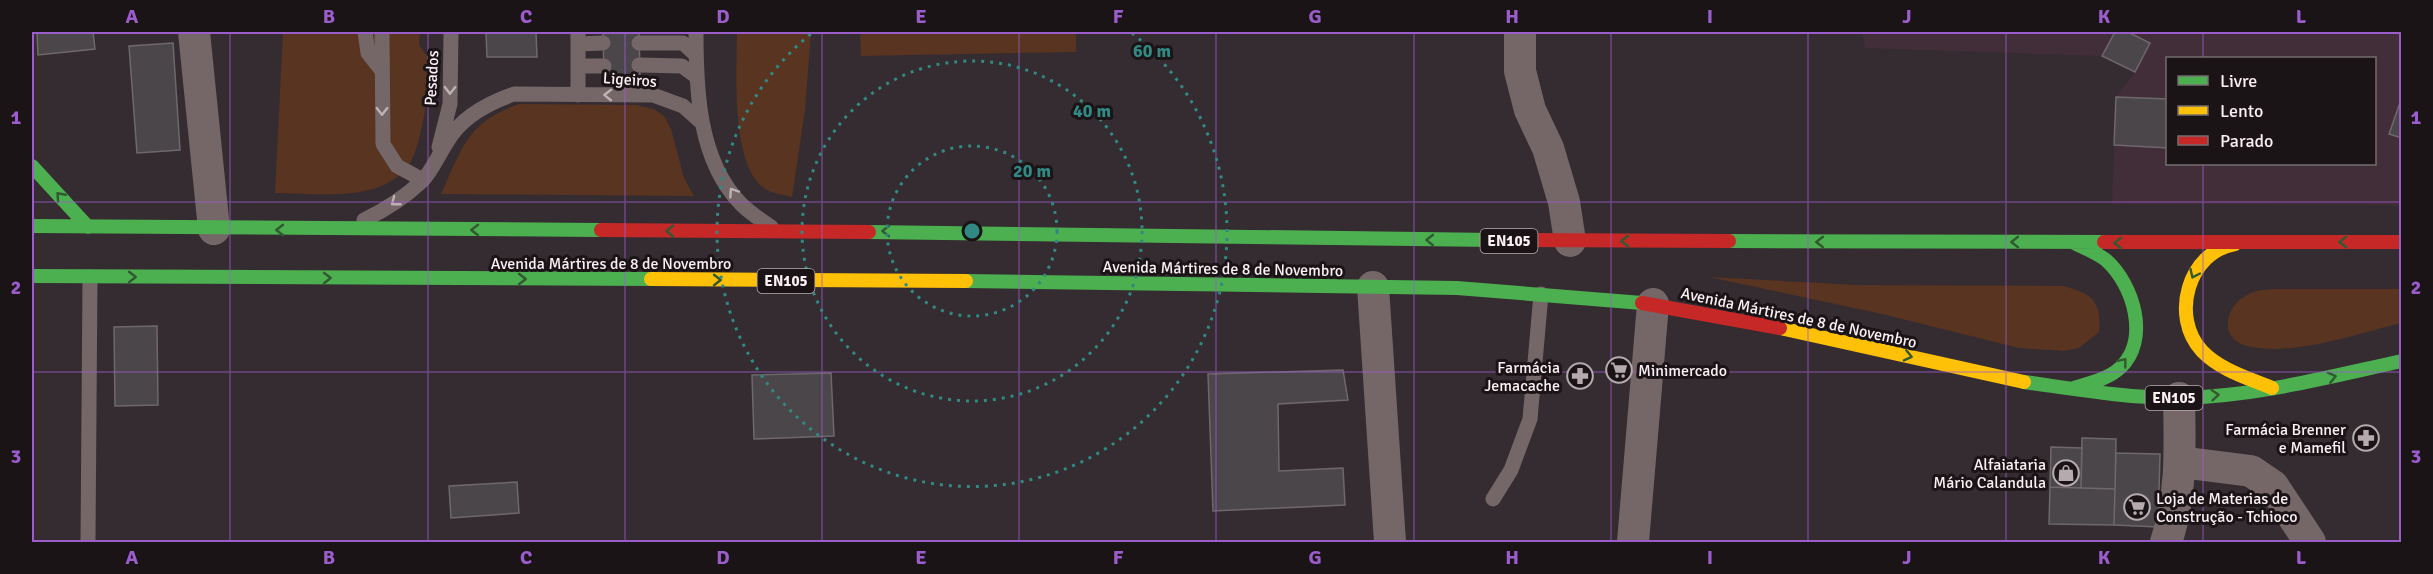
<svg xmlns="http://www.w3.org/2000/svg" width="2433" height="574" font-family="Signika,sans-serif">
<style>
.built{fill:#422e38;fill-rule:evenodd}
.green{fill:#583421}
.building{fill:#4b464a;stroke:#6e686c;stroke-width:1.5}
.lines{fill:none;stroke-linecap:round;stroke-linejoin:round}
.lane{stroke:#756667;stroke-width:15}
.street{stroke:#756667;stroke-width:32}
.fast{stroke:#4caf50;stroke-width:14}
.slow{stroke:#ffc107;stroke-width:14}
.jam{stroke:#c62828;stroke-width:14}
.oneway{stroke:#beb1b5}
.oneway2{stroke:#315a31}
.grid{fill:none;stroke:#9b5dcc;stroke-width:1.5;stroke-opacity:0.55}
.ring{fill:none;stroke:#328882;stroke-width:3;stroke-dasharray:3 6}
.labels{text-anchor:middle;stroke-width:6;stroke-linejoin:round;paint-order:stroke}
.shield{fill:#1b1417;stroke:#b7adb2;stroke-width:1.5}
.shield-label{font-size:15px;font-weight:bold;fill:#faeff4}
.street-label{font-size:16px;fill:#faeff4;stroke:#1b1417}
.poi-label{font-size:16px;fill:#faeff4;stroke:#1b1417;text-anchor:end}
.centre{fill:#328882;stroke:#1b1417;stroke-width:3}
.ring-label{font-size:18px;text-anchor:middle;font-weight:bold;fill:#328882;stroke:#1b1417;stroke-width:6;stroke-linejoin:round;paint-order:stroke}
.neatline{fill:none;stroke:#9b5dcc;stroke-width:2}
.grid-label{font-size:20px;text-anchor:middle;font-weight:bold;fill:#9b5dcc}
</style>
<rect width="100%" height="100%" fill="#342c30"/>
<!-- built -->
<path class="built" d="M1862,32H2401V205L2112,204L2116,97L2135,72L2102,56L1865,48ZM2168,58H2374V164H2168Z"/>
<!-- green -->
<path class="green" d="M283,32H420L419,45L432,63C429,86 422,144 410,163C384,204 317,193 275,193Z
M737,32H811L805,110L792,197C785,195 776,194 769,191C729,173 737,68 737,32Z
M860,32H1076V52L861,56Z
M519,104L636,105L654,109L664,116L671,129L684,178L694,196L441,194C462,148 467,122 519,104Z
M1709,277L1856,285L2063,286C2091,293 2102,300 2099,332L2079,348L2064,351L2019,348L1882,314Z
M2288,289H2401V323C2357,334 2291,357 2247,346C2218,339 2225,306 2247,295C2259,288 2275,289 2288,289Z"/>
<!-- building -->
<path class="building" d="M37,32H93L95,49L38,55Z
M486,32H536L537,57H487Z
M603,32H639L640,75L604,76Z
M2115,32H2128L2150,43L2135,72L2102,56Z
M173,43L180,150L137,153L129,46Z
M2116,97L2168,99V148L2114,145Z
M2402,97V138L2389,134Z
M157,326L158,405L115,406L114,327Z
M1343,370L1348,400L1278,404L1279,471L1343,468L1345,505L1213,511L1208,374Z
M831,373L834,436L754,439L752,375Z
M2082,438L2116,439L2115,489L2081,488Z
M2051,447L2082,448L2081,488L2050,487Z
M2116,453L2160,454L2158,527L2114,525Z
M517,482L519,513L451,518L449,486Z
M2050,487L2115,489L2114,525L2049,524Z"/>
<g class="lines">
<!-- lane -->
<path class="lane" d="M365,32L368,53L382,71
M382,32L383,144L397,166L423,180
M696,32C696,89 698,160 741,204C750,213 761,220 771,227
M639,43H683L696,55
M578,44L603,43
M639,65L682,66L697,77
M578,66H604
M578,95V32
M439,147L450,104L451,32
M364,220C385,210 405,197 422,181C432,171 439,154 447,142C461,117 488,103 514,94L653,95L683,106L701,122
M1493,499L1511,470L1530,419L1541,294
M88,542L90,277"/>
<!-- street -->
<path class="street" d="M194,32L214,229
M1520,32V71L1530,110L1548,148L1564,202L1570,241
M1373,287L1390,542
M2180,462L2251,471L2273,486L2310,542
M1633,542L1653,304
M2166,542C2182,496 2180,447 2179,398"/>
<!-- fast -->
<path class="fast" d="M32,166L88,227
M32,226L601,230
M869,232L1495,240
M1729,241L2104,242
M2074,243C2085,248 2097,253 2106,260C2134,285 2150,340 2120,368C2108,379 2090,383 2074,388
M32,276L651,279
M966,281L1457,288L1642,303
M2024,382C2075,389 2126,398 2178,398C2254,397 2328,377 2402,361"/>
<!-- slow -->
<path class="slow" d="M2235,244C2188,252 2170,317 2202,351C2220,370 2248,378 2272,388
M651,279L966,281
M1780,328L2024,382"/>
<!-- jam -->
<path class="jam" d="M601,230L869,232
M1495,240L1729,241
M2104,242H2402
M1642,303L1780,328"/>
</g>
<!-- one-way arrows -->
<defs><path id="oneway-chevron" d="M-2-3.5L2.5 0L-2 3.5" fill="none" stroke-width="1.6" stroke-linecap="round" stroke-linejoin="round" transform="scale(1.5)"/></defs>
<g class="oneway">
<use href="#oneway-chevron" transform="translate(450 90) rotate(91)"/>
<use href="#oneway-chevron" transform="translate(608 95) rotate(-179)"/>
<use href="#oneway-chevron" transform="translate(382 111) rotate(90)"/>
<use href="#oneway-chevron" transform="translate(733 192) rotate(-124)"/>
<use href="#oneway-chevron" transform="translate(395 202) rotate(142)"/>
</g>
<g class="oneway2">
<use href="#oneway-chevron" transform="translate(60 196) rotate(-132)"/>
<use href="#oneway-chevron" transform="translate(280 230) rotate(-180)"/>
<use href="#oneway-chevron" transform="translate(475 230) rotate(-180)"/>
<use href="#oneway-chevron" transform="translate(670 231) rotate(-180)"/>
<use href="#oneway-chevron" transform="translate(886 231) rotate(-180)"/>
<use href="#oneway-chevron" transform="translate(1430 240) rotate(-179)"/>
<use href="#oneway-chevron" transform="translate(1625 241) rotate(-180)"/>
<use href="#oneway-chevron" transform="translate(1820 242) rotate(-180)"/>
<use href="#oneway-chevron" transform="translate(2015 242) rotate(-180)"/>
<use href="#oneway-chevron" transform="translate(2343 242) rotate(-180)"/>
<use href="#oneway-chevron" transform="translate(2118 243) rotate(180)"/>
<use href="#oneway-chevron" transform="translate(2194 274) rotate(115)"/>
<use href="#oneway-chevron" transform="translate(132 277)"/>
<use href="#oneway-chevron" transform="translate(327 278)"/>
<use href="#oneway-chevron" transform="translate(522 279)"/>
<use href="#oneway-chevron" transform="translate(717 280)"/>
<use href="#oneway-chevron" transform="translate(1908 356) rotate(13)"/>
<use href="#oneway-chevron" transform="translate(2123 362) rotate(-52)"/>
<use href="#oneway-chevron" transform="translate(2332 377) rotate(-13)"/>
<use href="#oneway-chevron" transform="translate(2215 395) rotate(-5)"/>
</g>
<!-- grid -->
<path class="grid" d="M230,32V542M428,32V542M625,32V542M822,32V542M1019,32V542M1216,32V542M1414,32V542M1611,32V542M1808,32V542M2006,32V542M2203,32V58M2203,164V542M32,202H2402M32,372H2402"/>
<!-- distance rings -->
<g class="ring">
<circle cx="972" cy="231" r="85"/>
<circle cx="972" cy="231" r="170"/>
<path d="M1132 33A255 255 0 1 1 812 33"/>
</g>
<!-- icons -->
<defs>
<g id="supermarket-ring" transform="scale(1.35)"><circle r="9.5" fill="#1b1417" stroke="#b5abaf" stroke-width="1.5"/><path d="M-6-5.5h2.5l.6 2H6L4.5 2H-2.5L-4.4-4H-6ZM-1.5 3.2a1.3 1.3 0 1 0 .1 0ZM3 3.2a1.3 1.3 0 1 0 .1 0Z" fill="#b5abaf"/></g>
<g id="pharmacy-ring" transform="scale(1.35)"><circle r="9.5" fill="#1b1417" stroke="#b5abaf" stroke-width="1.5"/><path d="M-2-6h4v4h4v4h-4v4h-4v-4h-4v-4h4Z" fill="#b5abaf"/></g>
<g id="shop-ring" transform="scale(1.35)"><circle r="9.5" fill="#1b1417" stroke="#b5abaf" stroke-width="1.5"/><path d="M-5-2.5h2.3a2.7 3.5 0 0 1 5.4 0H5L5.5 6h-11ZM-1.5-2.5h3a1.5 2.3 0 0 0-3 0Z" fill="#b5abaf"/></g>
</defs>
<g fill-rule="evenodd">
<use href="#supermarket-ring" x="1619" y="370"/>
<use href="#pharmacy-ring" x="1580" y="376"/>
<use href="#pharmacy-ring" x="2366" y="438"/>
<use href="#shop-ring" x="2066" y="473"/>
<use href="#supermarket-ring" x="2137" y="507"/>
</g>
<g class="labels">
<!-- shield labels -->
<g class="shield">
<rect x="1480.5" y="229" width="57" height="24" rx="4.5"/>
<rect x="757.5" y="269" width="57" height="24" rx="4.5"/>
<rect x="2145.5" y="386" width="57" height="24" rx="4.5"/>
</g>
<g class="shield-label">
<text x="1509" y="246">EN105</text>
<text x="786" y="286">EN105</text>
<text x="2174" y="403">EN105</text>
</g>
<!-- street labels -->
<g class="street-label">
<text transform="translate(431 78) rotate(-87)" y="6">Pesados</text>
<text transform="translate(630 79) rotate(4)" y="6">Ligeiros</text>
<text x="611" y="269">Avenida Mártires de 8 de Novembro</text>
<text transform="translate(1223 268) rotate(1)" y="6">Avenida Mártires de 8 de Novembro</text>
<text transform="translate(1799 317) rotate(12)" y="6">Avenida Mártires de 8 de Novembro</text>
</g>
<!-- poi labels -->
<g class="poi-label">
<text x="1560" y="373">Farmácia<tspan x="1560" dy="18">Jemacache</tspan></text>
<text x="1638" y="376" text-anchor="start">Minimercado</text>
<text x="2346" y="435">Farmácia Brenner<tspan x="2346" dy="18">e Mamefil</tspan></text>
<text x="2046" y="470">Alfaiataria<tspan x="2046" dy="18">Mário Calandula</tspan></text>
<text x="2156" y="504" text-anchor="start">Loja de Materias de<tspan x="2156" dy="18">Construção - Tchioco</tspan></text>
</g>
</g>
<circle cx="972" cy="231" r="9" class="centre"/>
<g class="ring-label">
<text x="1152" y="57">60 m</text>
<text x="1092" y="117">40 m</text>
<text x="1032" y="177">20 m</text>
</g>
<!-- border -->
<rect width="2433" height="574" fill="none" stroke="#1b1417" stroke-width="66"/>
<!-- legend -->
<rect x="2166" y="57" width="210" height="108" fill="#1b1417" stroke="#746c6f" stroke-width="1.5"/>
<rect x="2178" y="76" width="30" height="9" fill="#4caf50" stroke="#746c6f" stroke-width="1.5"/>
<text x="2220" y="87" font-size="18" fill="#faeff4">Livre</text>
<rect x="2178" y="106" width="30" height="9" fill="#ffc107" stroke="#746c6f" stroke-width="1.5"/>
<text x="2220" y="117" font-size="18" fill="#faeff4">Lento</text>
<rect x="2178" y="136" width="30" height="9" fill="#c62828" stroke="#746c6f" stroke-width="1.5"/>
<text x="2220" y="147" font-size="18" fill="#faeff4">Parado</text>
<rect x="33" y="33" width="2367" height="508" class="neatline"/>
<g class="grid-label">
<text x="132" y="23">A</text>
<text x="329" y="23">B</text>
<text x="526" y="23">C</text>
<text x="723" y="23">D</text>
<text x="921" y="23">E</text>
<text x="1118" y="23">F</text>
<text x="1315" y="23">G</text>
<text x="1512" y="23">H</text>
<text x="1710" y="23">I</text>
<text x="1907" y="23">J</text>
<text x="2104" y="23">K</text>
<text x="2301" y="23">L</text>
<text x="16" y="124">1</text>
<text x="2416" y="124">1</text>
<text x="16" y="294">2</text>
<text x="2416" y="294">2</text>
<text x="16" y="463">3</text>
<text x="2416" y="463">3</text>
<text x="132" y="564">A</text>
<text x="329" y="564">B</text>
<text x="526" y="564">C</text>
<text x="723" y="564">D</text>
<text x="921" y="564">E</text>
<text x="1118" y="564">F</text>
<text x="1315" y="564">G</text>
<text x="1512" y="564">H</text>
<text x="1710" y="564">I</text>
<text x="1907" y="564">J</text>
<text x="2104" y="564">K</text>
<text x="2301" y="564">L</text>
</g>
</svg>
